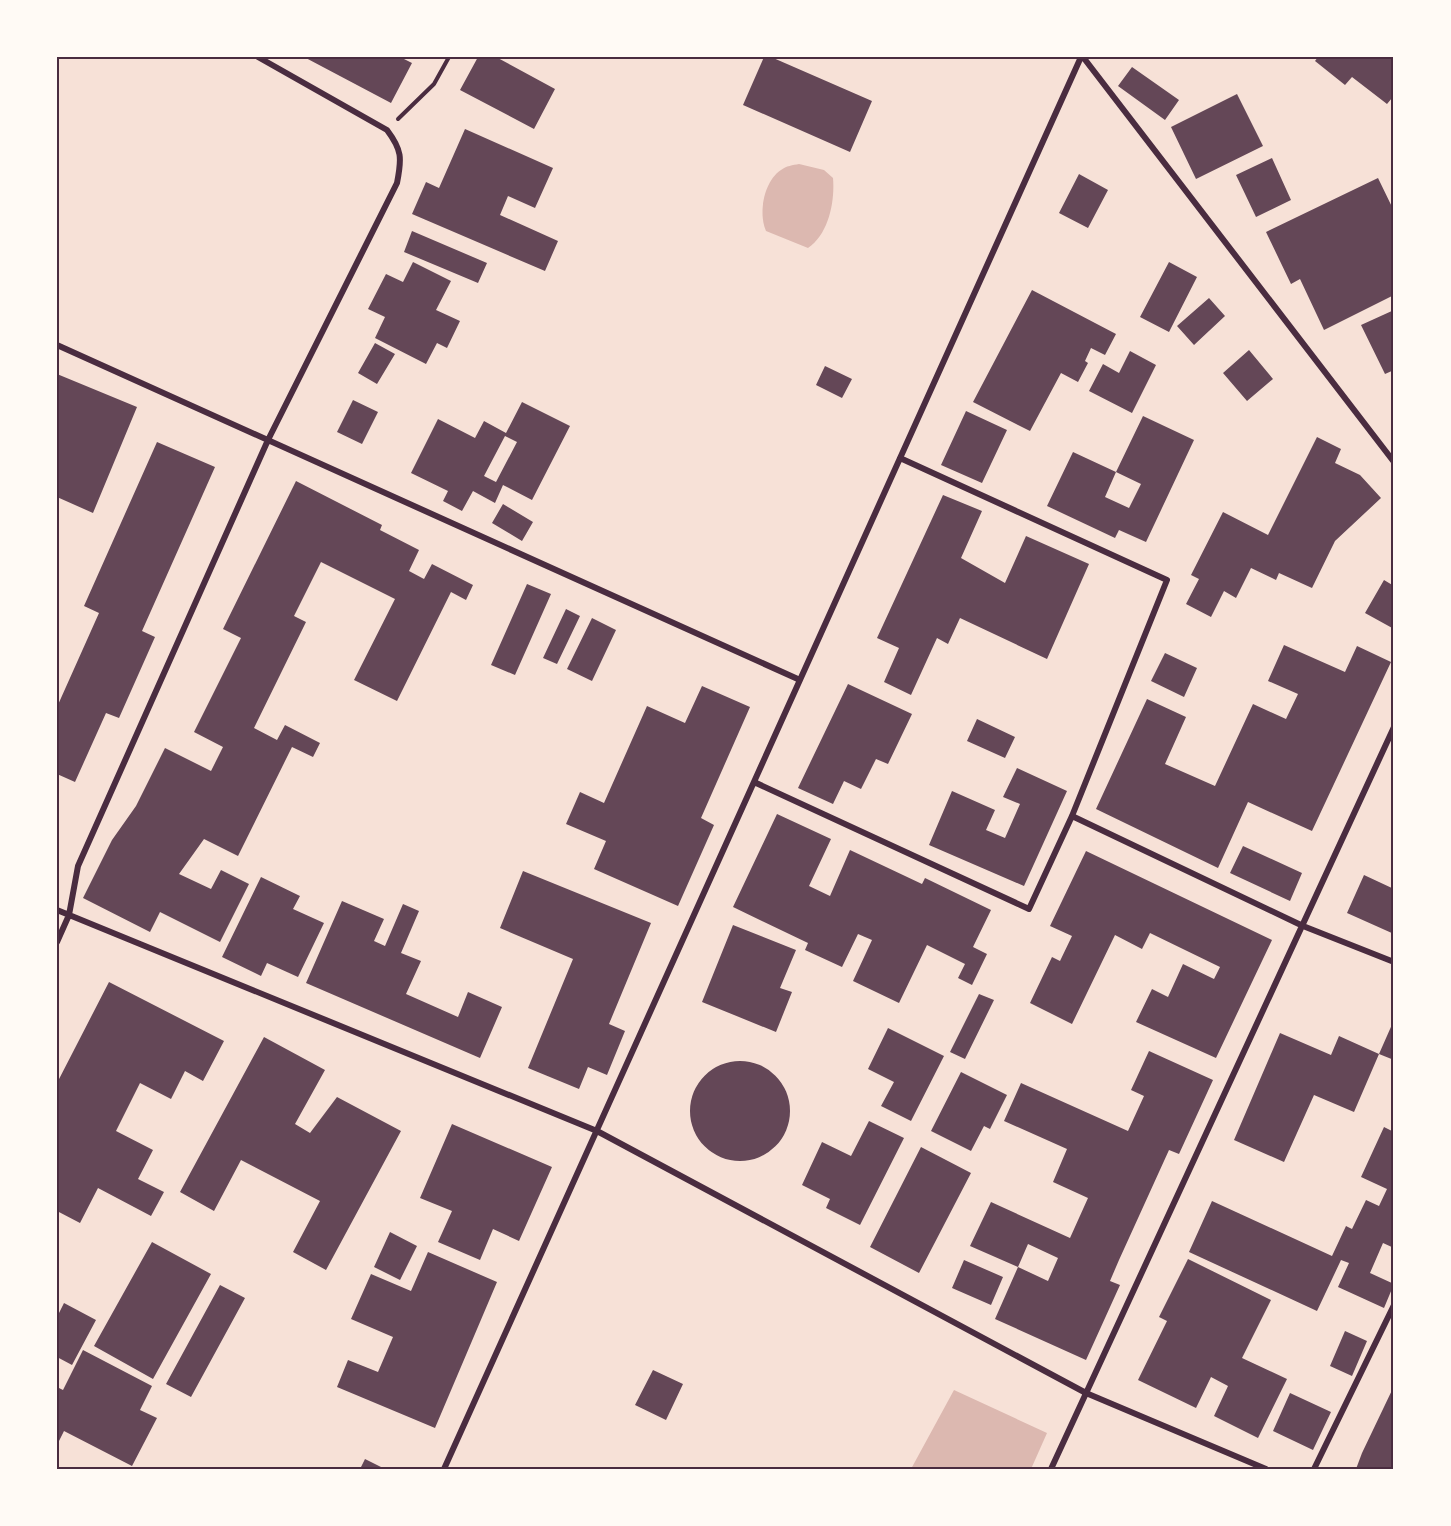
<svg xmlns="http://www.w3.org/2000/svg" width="1451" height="1526" font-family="'PT Sans',sans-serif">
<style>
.water{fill:#dcb8b0}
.building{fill:#644757;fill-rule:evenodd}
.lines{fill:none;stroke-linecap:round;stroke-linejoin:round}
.path{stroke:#4a2c40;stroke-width:4}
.minor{stroke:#4a2c40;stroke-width:6}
.neatline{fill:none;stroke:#4a2c40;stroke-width:2}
</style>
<rect width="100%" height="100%" fill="#f7e1d7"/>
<!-- water -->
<path class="water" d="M799,164L824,170L833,178C835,201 829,234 808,248L766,231C758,213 764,181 781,170C786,166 793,165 799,164Z
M954,1390L1047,1433L1031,1469H911Z"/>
<!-- building -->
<path class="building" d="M304,57H400L412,63L391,103Z
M478,57H496L555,89L534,129L460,90Z
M764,57H771L872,101L850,152L743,105Z
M1318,57H1394V100L1392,98L1387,104L1352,77L1345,85L1315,61Z
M1132,67L1179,100L1165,120L1118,86Z
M1237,94L1263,146L1196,179L1171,127Z
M465,129L553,168L535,208L508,196L500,215L558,241L545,271L412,214L426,182L439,188Z
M1272,158L1291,200L1256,217L1236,175Z
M1079,174L1108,190L1088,228L1059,213Z
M1378,178L1394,211V295L1324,330L1300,279L1291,284L1266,232Z
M412,231L487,263L478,283L404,252Z
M413,262L451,281L436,310L460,321L447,348L437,343L426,364L375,338L385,317L368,309L386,274L403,282Z
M1169,262L1197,277L1169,332L1140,317Z
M1032,290L1116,334L1105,355L1091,348L1085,361L1088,363L1078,382L1061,373L1030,431L973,402Z
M1209,298L1225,316L1194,345L1177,326Z
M1394,310V370L1385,374L1361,325Z
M375,343L395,354L377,384L358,373Z
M1249,350L1273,379L1247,401L1223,373Z
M1130,351L1156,365L1132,413L1089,391L1103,364L1119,373Z
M825,366L852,379L842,398L816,385Z
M57,374L137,407L93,513L57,497Z
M353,400L378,412L362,444L337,432Z
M522,402L570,426L532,500L503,485L495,503L473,491L462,511L443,501L448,491L411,473L438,419L475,438L484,421L506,433ZM505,436L517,442L496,482L484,476Z
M966,411L1007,430L982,483L941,465Z
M1143,416L1194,440L1146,542L1119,530L1115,538L1047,506L1073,452L1116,472L1105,497L1129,508L1141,484L1116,472Z
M1317,437L1341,449L1335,463L1360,475L1381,498L1335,541L1312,588L1279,573L1276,580L1251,568L1236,598L1224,591L1211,617L1186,604L1199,579L1191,575L1223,512L1268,535Z
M157,442L215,467L142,631L155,637L119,718L106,713L75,782L57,774V707L99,613L84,606Z
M296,481L382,525L380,530L419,550L409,571L424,579L432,564L473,585L466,600L451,592L397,701L354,680L395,599L321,562L294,616L306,622L254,728L277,740L285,725L320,743L313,757L292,747L238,856L204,839L179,874L211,889L221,870L249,884L220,942L160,912L150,932L83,898L112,840L136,806L165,748L211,771L223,747L194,732L241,638L223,629Z
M943,495L982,511L961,558L1005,583L1026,536L1089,564L1047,659L960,618L948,644L937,638L911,695L884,682L899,648L877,638Z
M503,504L533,522L522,541L492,523Z
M1384,580L1394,586V629L1365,613Z
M527,584L551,594L515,675L491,665Z
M566,609L580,616L557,664L543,658Z
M592,618L616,630L592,681L567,669Z
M1284,645L1345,672L1357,646L1391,662L1312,831L1248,802L1218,868L1096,809L1147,699L1186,717L1165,764L1215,786L1253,704L1286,719L1298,694L1268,681Z
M1165,653L1197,668L1184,697L1151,681Z
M848,684L912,714L888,764L876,759L861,789L844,781L833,804L798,788Z
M702,686L750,707L701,818L714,825L678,906L594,869L606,841L566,824L580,792L604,803L647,706L685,723Z
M977,719L1015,737L1005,758L967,741Z
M1017,768L1067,791L1024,886L929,845L952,791L995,810L986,830L1005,838L1020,804L1003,797Z
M777,814L831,839L809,886L830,896L850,850L922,884L925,878L991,910L973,947L987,954L972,985L958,978L965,964L927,945L899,1003L853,981L872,940L858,934L842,967L805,950L808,943L733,907Z
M1243,846L1302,873L1290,901L1230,873Z
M1086,851L1272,940L1216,1058L1136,1022L1152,989L1168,997L1183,964L1214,979L1220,967L1150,933L1142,949L1115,935L1072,1024L1030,1003L1052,957L1060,961L1072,936L1050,926Z
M523,871L651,923L609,1024L625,1031L607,1075L588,1067L579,1089L528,1068L573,959L500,928Z
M1364,875L1394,889V934L1347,913Z
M261,877L300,896L293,909L324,923L298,977L267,963L261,976L222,957Z
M342,901L384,919L374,941L385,946L403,904L419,911L401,953L421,961L406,994L458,1017L468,992L502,1007L480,1058L306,983Z
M733,925L796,950L780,988L792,992L776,1032L702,1002Z
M109,982L224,1041L203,1081L185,1071L171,1099L140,1083L116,1131L153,1150L138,1179L164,1192L151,1216L98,1188L80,1223L57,1211V1083Z
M979,994L994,1000L965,1059L950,1052Z
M1394,1020V1060L1379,1054Z
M888,1028L944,1056L911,1121L881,1106L894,1082L868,1069Z
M1280,1033L1331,1055L1339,1036L1379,1054L1354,1112L1314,1095L1284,1162L1234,1140Z
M264,1037L325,1070L295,1124L310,1133L337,1097L401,1131L326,1270L293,1252L320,1201L241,1160L214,1211L180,1192Z
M1149,1051L1213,1080L1179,1154L1169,1150L1119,1260L1110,1281L1120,1285L1086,1360L995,1319L1018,1267L1048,1281L1058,1258L1028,1244L1018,1267L970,1246L991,1202L1070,1238L1088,1198L1053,1182L1067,1149L1004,1121L1021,1083L1128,1131L1144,1096L1131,1090Z
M690 1111a50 50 0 1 1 100 0a50 50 0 1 1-100 0Z
M961,1072L1007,1095L990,1129L984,1126L971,1151L931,1131Z
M869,1121L904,1138L860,1225L826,1208L830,1199L802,1185L822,1142L851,1156Z
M452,1124L552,1167L519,1241L493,1229L480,1260L438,1242L452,1211L420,1198Z
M1384,1127L1394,1132V1248L1383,1243L1370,1273L1394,1284L1384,1308L1338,1287L1349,1263L1341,1260L1317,1311L1189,1252L1212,1201L1332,1256L1346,1226L1352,1229L1366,1200L1379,1206L1387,1189L1361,1177Z
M921,1147L971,1173L919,1273L870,1247Z
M390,1232L417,1246L400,1280L374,1267Z
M152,1242L211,1274L153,1379L94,1346Z
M428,1252L497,1282L435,1428L337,1387L348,1360L378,1372L393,1337L351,1319L371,1274L411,1291Z
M1188,1259L1271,1300L1242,1358L1287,1379L1258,1438L1214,1416L1228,1386L1211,1377L1196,1408L1138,1380L1167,1321L1159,1317Z
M964,1260L1003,1277L991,1305L952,1288Z
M220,1285L245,1298L191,1397L166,1384Z
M64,1303L96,1320L72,1365L57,1357V1317Z
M1345,1331L1367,1341L1352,1376L1330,1366Z
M83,1350L152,1386L140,1410L157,1418L132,1466L64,1431L57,1445V1387L63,1390Z
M653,1370L683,1384L666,1420L635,1405Z
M1394,1386V1469H1356L1362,1453Z
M1290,1393L1331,1412L1313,1450L1273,1431Z
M365,1459L385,1469H360Z"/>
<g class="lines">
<!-- path -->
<path class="path" d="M398,119L434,84L449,57"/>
<!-- minor -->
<path class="minor" d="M1083,57L1394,462
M57,345L800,680
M754,782L1029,909L1072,816L1167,580L900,458
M1072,816L1303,926L1394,962
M57,910L597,1131L1086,1393L1266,1469
M57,942L69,915L78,866L268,440L397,183C402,158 402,150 387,130L258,57
M444,1469L1081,57
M1051,1469L1394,727
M1314,1469L1394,1305"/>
</g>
<!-- border -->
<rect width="1451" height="1526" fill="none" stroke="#fffaf5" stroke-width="117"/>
<rect x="58" y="58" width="1334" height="1410" class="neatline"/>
</svg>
